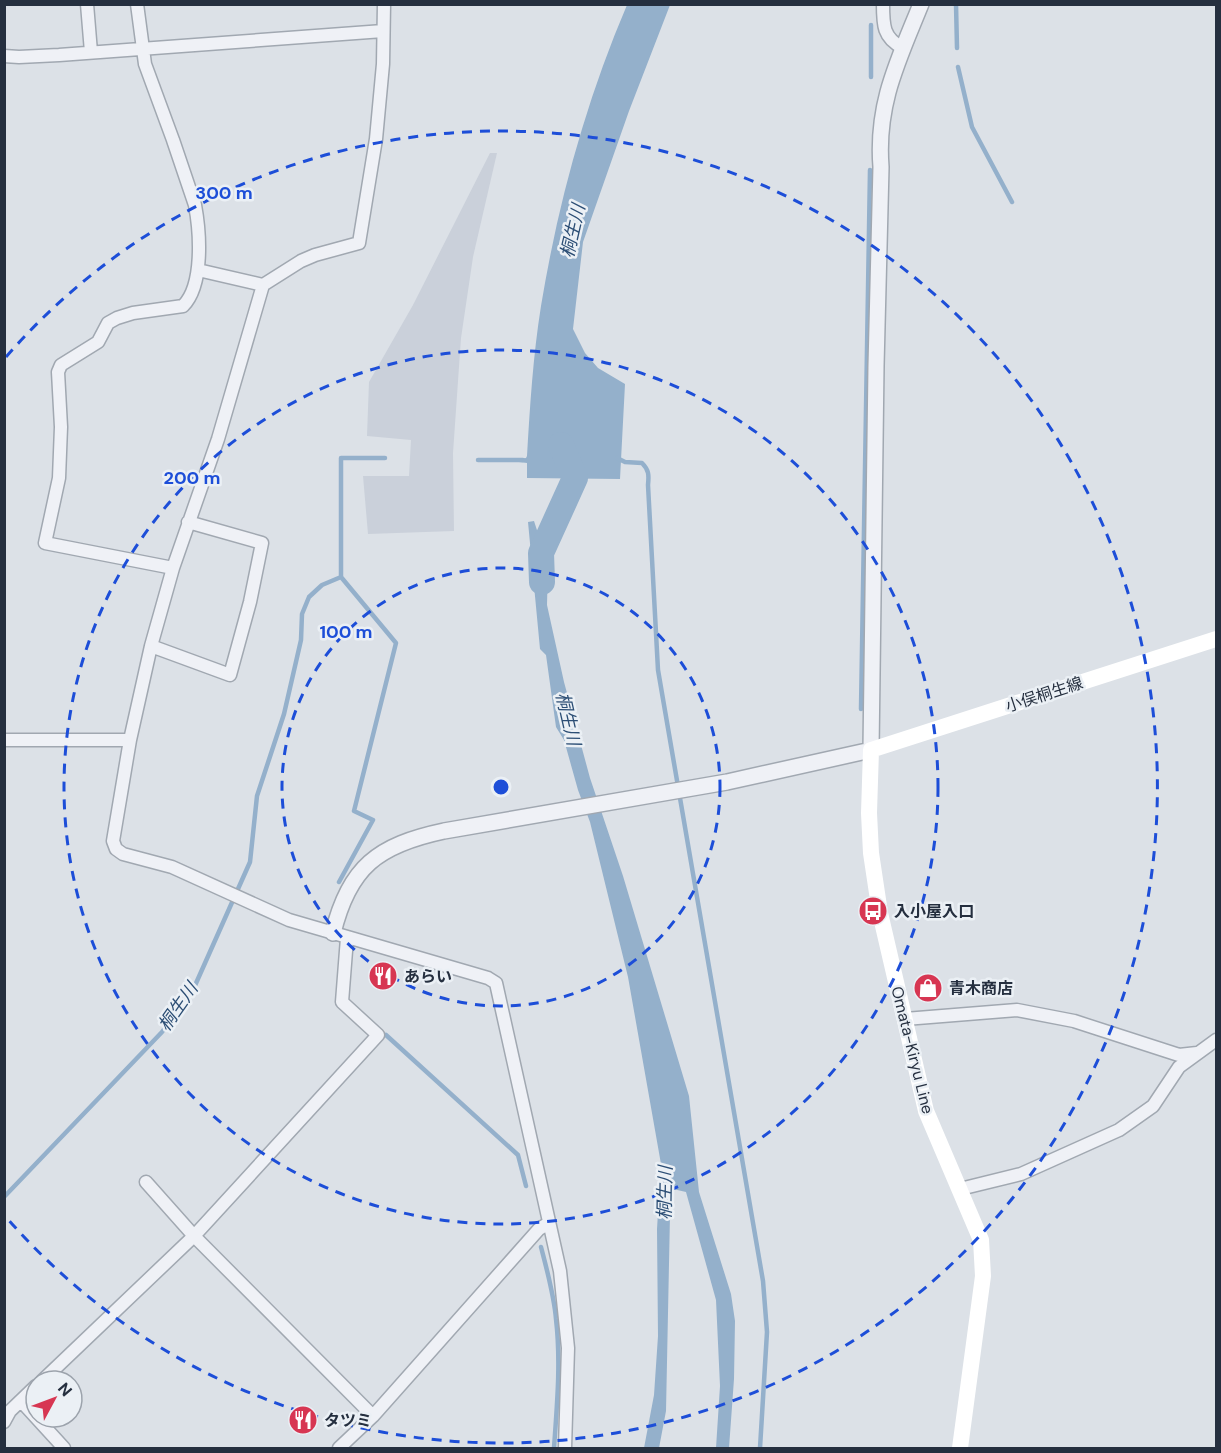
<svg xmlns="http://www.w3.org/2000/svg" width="1221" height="1453" font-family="'DM Sans','Noto Sans JP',sans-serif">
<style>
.built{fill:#cad0da}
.water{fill:#94b0cb}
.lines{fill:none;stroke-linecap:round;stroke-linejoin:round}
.stream{stroke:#94b0cb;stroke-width:4.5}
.river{stroke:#94b0cb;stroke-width:26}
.minor-casing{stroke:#a1a8b1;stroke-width:15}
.tertiary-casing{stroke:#a1a8b1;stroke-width:18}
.minor{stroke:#eff1f6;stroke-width:12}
.tertiary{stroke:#eff1f6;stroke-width:15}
.secondary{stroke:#fff;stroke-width:16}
.ring{fill:none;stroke:#1d4ed8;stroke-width:3;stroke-dasharray:10 8}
.labels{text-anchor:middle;stroke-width:5;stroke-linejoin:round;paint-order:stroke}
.street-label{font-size:16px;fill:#252f3f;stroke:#ebf0f5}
.poi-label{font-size:16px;font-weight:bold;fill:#252f3f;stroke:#ebf0f5;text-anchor:start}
.water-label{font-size:18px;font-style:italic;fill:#2c4e75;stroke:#ebf0f5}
.centre{fill:#1d4ed8;stroke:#ebf0f5;stroke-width:3}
.ring-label{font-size:18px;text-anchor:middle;font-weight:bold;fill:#1d4ed8;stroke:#ebf0f5;stroke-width:5;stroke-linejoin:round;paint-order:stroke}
</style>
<rect width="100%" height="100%" fill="#dce1e7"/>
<!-- built -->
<path class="built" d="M490,153H497L473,257L461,338L453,453L454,531L368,534L363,476H409L411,440L367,436L369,382L413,305Z"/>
<!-- water -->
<path class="water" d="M627,5H670L629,111L583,242L573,329L585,353L598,368L625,384L620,479L527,478V463L519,462V459L526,458L527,456C530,406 533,356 541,306C558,203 586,101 627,5Z
M534,521L548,564L547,605L564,682L590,778L623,876L689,1096L699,1192L731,1294L735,1321L734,1379L729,1448H716L720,1386L716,1300L686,1192L673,1189L670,1215L666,1411L659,1448H644L654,1395L658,1336L657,1229L661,1164L628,977L590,822L578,790L564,740L556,727L546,655L540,649L528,522Z"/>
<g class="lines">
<!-- stream -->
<path class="stream" d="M956,4L957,48
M871,25V77
M958,67L972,127L1012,202
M617,458L625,462L642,463C649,470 649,475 648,485L658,670L763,1281L767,1332L760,1448
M478,460H523
M861,709L870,170
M339,882L373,820L354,811L396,643L341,577V458H385
M386,1035L518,1155L526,1186
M4,1197L162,1032L193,990L250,862L257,796L284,714L301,640L302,614L309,597L322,585L341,577
M541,1247C547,1270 554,1295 556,1319C561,1362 557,1405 554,1448"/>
<!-- river -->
<path class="river" d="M542,582L541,553L575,478L561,445"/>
<!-- minor casing -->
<g class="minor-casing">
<path id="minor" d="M87,4L91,52
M137,4L145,64L173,140L195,205C200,232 204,285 183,306L133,313L117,318L108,323L98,342L61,365L58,372L61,427L59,478L45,543L173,568
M384,4L383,64L376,139L359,243L315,255L301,261L263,285L218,439L173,568L151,646L130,740L113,841L116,849L123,854L172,867L289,920L488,978L496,983L560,1271L568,1348L565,1448
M883,4C883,25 883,38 903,48
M4,56L19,57L59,55L383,31
M198,270L263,285
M151,646L230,675L250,602L262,543L188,522
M4,740H130
M905,1019L1017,1010L1074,1021L1179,1055L1197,1053
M146,1182L194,1236L373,1416
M960,1189L1021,1174L1119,1130L1153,1106L1179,1067L1216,1040
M42,1381L194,1236L378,1035L342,1002L347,938
M21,1401L64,1448
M4,1422L10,1411L36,1386
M339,1448L373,1416L539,1229L549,1223"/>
</g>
<!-- tertiary casing -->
<g class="tertiary-casing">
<path id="tertiary" d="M333,933C349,867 378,845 444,831L727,782L871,750L876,366L881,167C876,104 898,61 921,4"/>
</g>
<!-- minor -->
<use href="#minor" class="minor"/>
<!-- tertiary -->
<use href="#tertiary" class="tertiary"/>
<!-- secondary -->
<path class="secondary" d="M960,1448L983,1276L981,1240L926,1111L880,913L871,853L869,813L871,750L1216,639"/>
</g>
<!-- distance rings -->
<g class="ring">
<circle cx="501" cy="787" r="219"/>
<circle cx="501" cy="787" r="437"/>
<path d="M6 357A656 656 0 1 1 6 1217"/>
</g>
<!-- icons -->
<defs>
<g id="bus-disc" transform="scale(1.5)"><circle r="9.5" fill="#d73652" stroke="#ebf0f5"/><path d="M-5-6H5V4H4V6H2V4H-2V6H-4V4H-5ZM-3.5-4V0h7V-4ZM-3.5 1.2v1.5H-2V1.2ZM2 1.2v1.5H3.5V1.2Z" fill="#fff"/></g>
<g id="restaurant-disc" transform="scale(1.5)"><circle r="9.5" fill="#d73652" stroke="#ebf0f5"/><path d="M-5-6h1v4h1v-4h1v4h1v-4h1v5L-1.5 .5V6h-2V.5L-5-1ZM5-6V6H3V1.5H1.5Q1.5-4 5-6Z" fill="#fff"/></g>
<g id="shop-disc" transform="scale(1.5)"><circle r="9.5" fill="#d73652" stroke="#ebf0f5"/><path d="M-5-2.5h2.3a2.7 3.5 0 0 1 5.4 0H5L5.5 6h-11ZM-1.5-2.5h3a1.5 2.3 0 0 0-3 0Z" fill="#fff"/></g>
</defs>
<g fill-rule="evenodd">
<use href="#bus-disc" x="873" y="911"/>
<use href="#restaurant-disc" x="383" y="976"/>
<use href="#shop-disc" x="928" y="988"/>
<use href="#restaurant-disc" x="303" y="1420"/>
</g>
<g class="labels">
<!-- street labels -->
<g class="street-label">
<text transform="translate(1044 694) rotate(-18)" y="6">小俣桐生線</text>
<text transform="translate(913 1050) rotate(76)" y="6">Omata-Kiryu Line</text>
</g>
<!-- poi labels -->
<g class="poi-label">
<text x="894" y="917">入小屋入口</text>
<text x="404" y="982">あらい</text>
<text x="949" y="994">青木商店</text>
<text x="324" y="1426">タツミ</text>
</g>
<!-- water labels -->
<g class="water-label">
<text transform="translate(573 231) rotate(-77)" y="6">桐生川</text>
<text transform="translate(568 719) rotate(77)" y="6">桐生川</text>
<text transform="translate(178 1007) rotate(-55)" y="6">桐生川</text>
<text transform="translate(665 1193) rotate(-89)" y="6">桐生川</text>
</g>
</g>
<circle cx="501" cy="787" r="9" class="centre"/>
<g class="ring-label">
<text x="224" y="199">300 m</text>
<text x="192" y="484">200 m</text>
<text x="346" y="638">100 m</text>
</g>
<!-- border -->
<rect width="1221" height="1453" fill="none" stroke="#252f3f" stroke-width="12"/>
<!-- north arrow -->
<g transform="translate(54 1399) rotate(49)"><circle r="28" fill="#ebf0f5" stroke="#9ca3ac" stroke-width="1.5"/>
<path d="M0-4.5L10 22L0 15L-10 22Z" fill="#d73652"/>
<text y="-9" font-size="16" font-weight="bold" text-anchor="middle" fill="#252f3f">N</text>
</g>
</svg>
